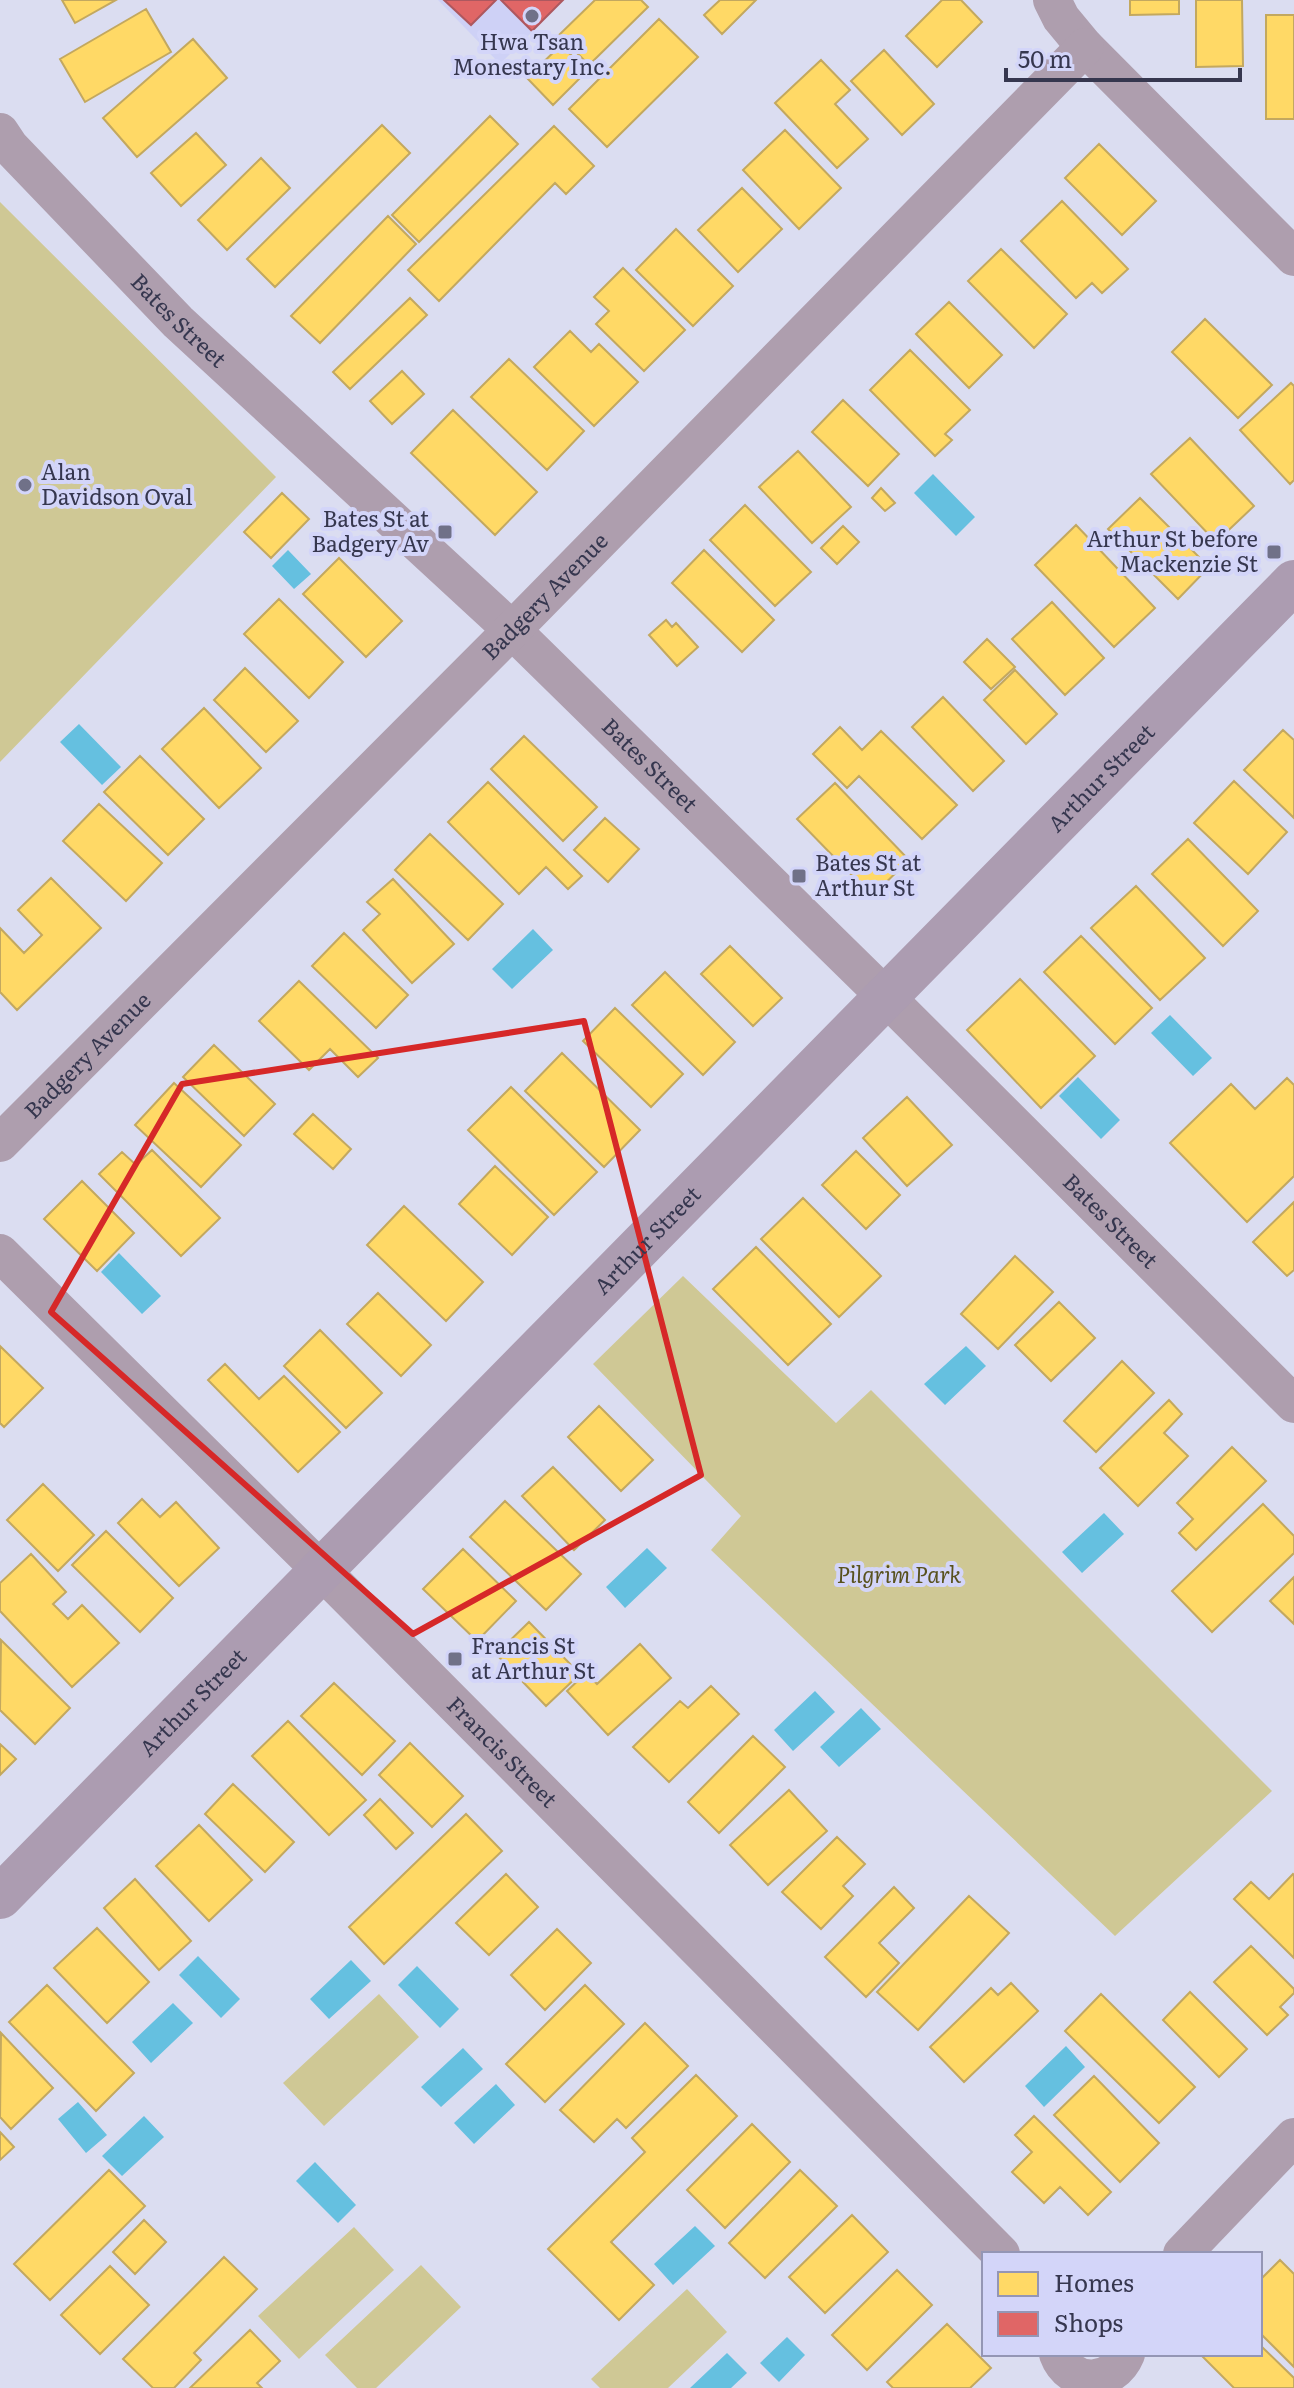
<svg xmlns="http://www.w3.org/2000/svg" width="1294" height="2388" font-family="Literata,serif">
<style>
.built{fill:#ced1f6}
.green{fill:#cfc895}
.water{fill:#65c0e0}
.homes{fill:#ffd966;stroke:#c3a85f;stroke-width:2}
.shops{fill:#e06666;stroke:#ad585f;stroke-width:2}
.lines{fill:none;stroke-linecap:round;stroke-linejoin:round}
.minor{stroke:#ae9eae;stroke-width:38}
.major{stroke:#ac9cb1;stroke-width:44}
.marked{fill:none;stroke:#d62828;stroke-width:6;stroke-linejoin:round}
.poi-dot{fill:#707188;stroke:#d3d5f9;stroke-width:3}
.labels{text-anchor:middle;stroke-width:8;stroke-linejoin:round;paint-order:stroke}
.poi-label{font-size:22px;fill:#36374f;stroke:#d3d5f9;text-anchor:start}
.street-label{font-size:22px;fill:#36374f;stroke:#d3d5f9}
.park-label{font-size:22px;font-style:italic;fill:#58511d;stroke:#d3d5f9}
</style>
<rect width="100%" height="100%" fill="#dbddf1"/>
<!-- built -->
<path class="built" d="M438,0H564L500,64Z"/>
<!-- green -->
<path class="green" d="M0,202L276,477L0,762Z
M683,1276L836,1423L871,1390L1272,1791L1115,1936L711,1550L741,1516L593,1364Z
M379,1994L419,2037L324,2126L283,2083Z
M354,2227L394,2270L299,2359L258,2316Z
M421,2265L461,2307L376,2388H357L325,2355Z
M687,2289L727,2332L668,2388H600L591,2379Z"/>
<!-- water -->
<path class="water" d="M933,474L975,517L956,536L914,493Z
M288,550L311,574L294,589L272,566Z
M79,724L121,767L102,785L60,742Z
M533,929L553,950L512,989L492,969Z
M1170,1015L1212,1058L1193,1076L1151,1033Z
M1078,1077L1120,1120L1101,1139L1059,1096Z
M119,1253L161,1296L142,1314L101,1272Z
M966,1346L986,1366L945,1405L924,1384Z
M1104,1513L1124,1534L1082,1573L1062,1552Z
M647,1548L667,1568L625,1608L606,1587Z
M815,1691L835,1712L793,1751L774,1730Z
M861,1708L881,1729L839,1767L820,1747Z
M198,1956L240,1999L221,2018L179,1975Z
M351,1960L371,1981L329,2019L310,1999Z
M417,1966L459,2009L440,2028L398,1985Z
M173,2003L193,2023L151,2063L132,2042Z
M1066,2046L1085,2067L1044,2107L1025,2086Z
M463,2048L483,2069L441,2107L421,2087Z
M496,2084L515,2105L474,2144L454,2123Z
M78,2102L107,2135L86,2153L58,2119Z
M144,2116L164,2137L122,2176L102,2156Z
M315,2162L356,2205L338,2223L296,2181Z
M695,2226L715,2246L673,2285L654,2264Z
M787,2337L805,2355L779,2382L760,2363Z
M727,2353L747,2373L731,2388H690Z"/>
<!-- homes -->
<path class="homes" d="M62,0H116L75,23Z
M595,0H641L648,7L589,65L559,35Z
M720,0H756L722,34L704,15Z
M942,0H961L982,22L937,67L906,36Z
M1130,0H1179V14L1130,15Z
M1196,0H1242L1243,66L1196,67Z
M146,9L171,52L85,102L60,59Z
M1266,15H1294V119H1266Z
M659,19L698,57L607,147L569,109Z
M193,39L227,78L137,157L103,118Z
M561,45L587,71L553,105L527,78Z
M884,50L934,104L902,135L851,81Z
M821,60L850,90L835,104L868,139L837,168L775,103Z
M490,116L518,144L419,242L392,215Z
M382,125L410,153L275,287L247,259Z
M554,126L594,166L566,194L555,183L439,301L408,270Z
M785,130L841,188L799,229L743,170Z
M196,133L226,165L181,206L151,173Z
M1099,144L1156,201L1122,235L1065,178Z
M261,158L290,188L227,250L198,220Z
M742,188L782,229L738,272L698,230Z
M1062,201L1128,269L1102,293L1092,283L1076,298L1021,241Z
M388,216L416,244L320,343L291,316Z
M676,229L733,286L693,326L636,270Z
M1001,249L1067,314L1034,348L968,281Z
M623,268L685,330L644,371L596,324L609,311L594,297Z
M410,298L427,315L350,389L333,372Z
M949,302L1002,355L969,388L916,334Z
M1205,319L1272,385L1238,418L1172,352Z
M570,331L591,352L599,344L638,382L594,426L534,367Z
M910,350L970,410L945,434L952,440L935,456L870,390Z
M509,359L584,431L547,470L471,397Z
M402,371L424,394L392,424L370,401Z
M1291,383L1294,386V480L1290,484L1240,430Z
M843,400L899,454L868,486L812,432Z
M453,410L537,492L495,535L411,453Z
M1190,438L1254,506L1216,542L1151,474Z
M798,451L851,507L812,543L759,487Z
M881,488L895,503L885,511L872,498Z
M282,493L309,519L271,558L244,532Z
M1140,498L1209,567L1178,599L1108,529Z
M745,505L811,572L775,606L710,540Z
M1076,525L1155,608L1114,647L1035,565Z
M843,526L859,542L837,564L821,548Z
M704,550L774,620L742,652L672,583Z
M339,558L402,621L366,657L303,594Z
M279,599L343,662L309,698L244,634Z
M1052,602L1104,658L1065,695L1012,639Z
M666,620L672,627L676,623L698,647L677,666L649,635Z
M987,639L1015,667L991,689L964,662Z
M245,668L298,721L266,752L214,700Z
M1015,670L1057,714L1026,744L984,700Z
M943,697L1004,761L973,791L912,727Z
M204,708L261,768L219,808L162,749Z
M840,727L862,750L881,731L957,805L922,839L859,776L847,788L813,754Z
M1283,730L1294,740V818L1244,770Z
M524,736L597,807L563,841L491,769Z
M140,756L204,819L168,855L104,792Z
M1234,781L1287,832L1248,874L1194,823Z
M488,782L582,876L568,889L546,867L519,894L448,822Z
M835,783L909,860L872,896L797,819Z
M99,804L162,863L126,901L63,841Z
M605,818L639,849L608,882L574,850Z
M430,834L503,904L468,940L395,870Z
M1188,839L1258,911L1223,946L1152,874Z
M51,878L101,928L17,1010L0,992V928L24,953L42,935L18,910Z
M393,879L454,944L412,983L363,930L380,914L367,902Z
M1136,886L1205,958L1160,1000L1091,928Z
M344,933L408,995L376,1028L312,966Z
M1081,936L1152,1008L1115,1044L1044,972Z
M730,946L782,998L753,1026L701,974Z
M665,972L735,1042L703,1075L632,1005Z
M1020,979L1095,1056L1041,1108L967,1030Z
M299,981L378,1058L358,1077L330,1049L309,1070L259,1021Z
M615,1008L683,1074L651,1107L583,1041Z
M214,1045L275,1104L244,1136L183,1077Z
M562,1053L640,1130L604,1167L525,1091Z
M1287,1078L1294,1085V1176L1247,1222L1170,1143L1231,1084L1255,1109Z
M174,1083L241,1145L201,1187L135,1125Z
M511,1087L597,1172L554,1215L468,1130Z
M907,1097L952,1145L907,1186L863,1138Z
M313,1114L351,1149L333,1169L294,1134Z
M152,1150L220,1218L181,1256L99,1174L122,1152L136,1165Z
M856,1151L900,1195L866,1229L822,1185Z
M495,1166L548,1217L512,1255L459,1204Z
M82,1181L134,1233L97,1271L44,1219Z
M803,1198L881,1276L839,1317L761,1239Z
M1294,1202V1270L1287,1276L1253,1242Z
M404,1206L483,1282L446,1321L367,1245Z
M756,1247L831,1324L788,1365L713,1289Z
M1015,1256L1053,1292L998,1349L961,1314Z
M378,1293L431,1345L401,1376L347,1324Z
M1059,1302L1095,1338L1051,1381L1015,1345Z
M320,1330L382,1393L346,1428L284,1366Z
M0,1346L43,1388L4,1427L0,1423Z
M1122,1361L1154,1393L1096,1452L1064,1421Z
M225,1364L259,1399L284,1376L340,1432L298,1472L208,1380Z
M1169,1400L1182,1414L1164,1433L1188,1456L1138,1506L1100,1468Z
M599,1406L653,1460L621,1491L568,1437Z
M1232,1447L1266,1481L1196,1550L1179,1533L1193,1519L1177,1503Z
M553,1467L605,1520L574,1550L522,1496Z
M43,1484L94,1535L58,1571L7,1520Z
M142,1499L160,1517L176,1502L219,1548L179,1586L118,1523Z
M505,1501L581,1574L546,1610L470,1537Z
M1263,1504L1294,1536V1553L1212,1632L1172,1591Z
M106,1531L173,1598L140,1632L72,1565Z
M463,1549L516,1601L477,1641L423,1589Z
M31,1554L66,1592L53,1604L68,1619L82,1605L119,1643L72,1687L0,1611V1583Z
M1294,1577V1624L1270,1601Z
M529,1622L580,1674L546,1706L496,1654Z
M1,1640L70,1708L35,1744L0,1710Z
M640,1644L671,1678L608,1735L567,1691L586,1673L597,1684Z
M334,1683L395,1741L362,1775L301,1716Z
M711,1686L739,1714L669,1782L633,1747L680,1701L688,1708Z
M288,1721L366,1800L329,1835L252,1756Z
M753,1736L785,1767L719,1833L688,1802Z
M410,1743L463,1796L432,1827L379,1775Z
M0,1744L16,1759L0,1775Z
M233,1784L294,1842L265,1872L205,1814Z
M789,1790L827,1831L768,1885L730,1845Z
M380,1799L413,1833L396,1849L364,1815Z
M466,1814L502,1851L384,1964L349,1927Z
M199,1825L252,1880L209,1921L156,1866Z
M837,1837L865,1864L843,1886L853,1896L821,1929L782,1892Z
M506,1874L538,1907L489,1955L456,1923Z
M1293,1874L1294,1875V1958L1234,1899L1251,1882L1269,1899Z
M135,1879L191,1941L159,1970L104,1908Z
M894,1887L914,1908L879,1943L899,1963L866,1997L825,1957Z
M969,1896L1009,1933L918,2030L877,1992Z
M97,1928L149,1982L107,2023L54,1968Z
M557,1929L591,1963L545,2010L511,1975Z
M1251,1946L1294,1989V1993L1280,2007L1288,2015L1267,2035L1214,1982Z
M1011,1983L1038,2011L964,2082L930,2047L991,1988L998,1995Z
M47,1985L134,2073L96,2111L9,2022Z
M585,1985L624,2024L545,2102L506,2064Z
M1190,1992L1247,2049L1219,2077L1163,2020Z
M1101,1994L1195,2087L1159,2123L1065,2031Z
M645,2023L688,2066L626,2128L617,2119L594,2142L560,2110Z
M1,2033L53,2088L11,2129L0,2117Z
M696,2075L737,2116L611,2242L654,2285L619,2320L548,2249L645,2152L632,2138Z
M1094,2076L1159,2143L1120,2182L1054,2115Z
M1034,2116L1111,2192L1088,2215L1060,2187L1044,2203L1012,2172L1032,2152L1015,2135Z
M752,2124L790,2162L725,2228L687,2190Z
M0,2132L14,2147L0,2160Z
M109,2170L145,2206L50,2300L14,2264Z
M800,2170L837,2206L765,2278L729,2243Z
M852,2215L888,2252L825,2313L789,2277Z
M144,2220L166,2242L135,2274L113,2252Z
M224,2257L257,2289L194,2353L201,2360L174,2388H153L123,2359Z
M1280,2260L1294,2274V2367L1260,2333V2280Z
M110,2266L149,2305L100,2354L61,2315Z
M897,2270L932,2305L867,2370L832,2335Z
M947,2324L991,2368L970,2388H893L887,2382Z
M250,2330L280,2361L257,2383L262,2388H190Z
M1260,2345L1294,2378V2388H1234L1200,2354H1260Z"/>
<!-- shops -->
<path class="shops" d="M444,0H496L471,25Z
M501,0H563L532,31Z"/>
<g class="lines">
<!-- minor -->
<g class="minor">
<path d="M1052,0L1061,18L1085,47L1294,257"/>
<path id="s1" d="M0,132L10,147L178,322L512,630L885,996L1294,1404"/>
<path id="s2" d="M0,1143L512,630L1085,47"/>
<path id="s3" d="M0,1253L339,1588L1001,2254"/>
<path d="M1182,2254L1294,2137"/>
<path d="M1058,2354C1070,2387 1113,2386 1126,2354"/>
</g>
<!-- major -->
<path class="major" id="s4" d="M0,1897C433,1461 862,1020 1294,582"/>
</g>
<!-- marked area -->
<path class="marked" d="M584,1021L701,1475L413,1634L51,1312L182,1084Z"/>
<!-- markers -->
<g class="poi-dot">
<circle cx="532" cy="16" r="8"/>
<circle cx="25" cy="485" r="8"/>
<rect x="437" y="524" width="16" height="16" rx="4"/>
<rect x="1266" y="544" width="16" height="16" rx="4"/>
<rect x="791" y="868" width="16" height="16" rx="4"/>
<rect x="447" y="1651" width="16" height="16" rx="4"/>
</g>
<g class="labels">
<!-- poi labels -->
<g class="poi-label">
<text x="532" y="50" text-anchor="middle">Hwa Tsan<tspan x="532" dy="25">Monestary Inc.</tspan></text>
<text x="41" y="480">Alan<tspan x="41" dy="25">Davidson Oval</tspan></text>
<text x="429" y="527" text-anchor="end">Bates St at<tspan x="429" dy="25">Badgery Av</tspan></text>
<text x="1258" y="547" text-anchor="end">Arthur St before<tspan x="1258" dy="25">Mackenzie St</tspan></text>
<text x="815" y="871">Bates St at<tspan x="815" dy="25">Arthur St</tspan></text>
<text x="471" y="1654">Francis St<tspan x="471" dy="25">at Arthur St</tspan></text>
</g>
<!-- street labels -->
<g class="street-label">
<text dy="8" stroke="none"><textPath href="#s1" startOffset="260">Bates Street</textPath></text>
<text dy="8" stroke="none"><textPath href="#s2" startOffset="772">Badgery Avenue</textPath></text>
<text dy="8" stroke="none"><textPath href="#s1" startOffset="908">Bates Street</textPath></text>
<text dy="8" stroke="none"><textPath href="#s4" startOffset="1570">Arthur Street</textPath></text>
<text dy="8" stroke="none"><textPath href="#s2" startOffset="124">Badgery Avenue</textPath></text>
<text dy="8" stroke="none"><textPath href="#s1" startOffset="1556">Bates Street</textPath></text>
<text dy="8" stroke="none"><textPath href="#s4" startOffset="922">Arthur Street</textPath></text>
<text dy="8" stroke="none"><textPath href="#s4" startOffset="274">Arthur Street</textPath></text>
<text dy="8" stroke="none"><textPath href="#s3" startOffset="708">Francis Street</textPath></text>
</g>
<!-- park labels -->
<g class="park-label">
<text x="899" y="1583">Pilgrim Park</text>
</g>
</g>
<!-- legend -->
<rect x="982" y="2252" width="280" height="104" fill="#d3d5f9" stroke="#9496b5" stroke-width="2"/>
<rect x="998" y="2272" width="40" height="24" fill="#ffd966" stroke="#9496b5" stroke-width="2"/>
<text x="1054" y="2292" font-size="24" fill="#36374f">Homes</text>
<rect x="998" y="2312" width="40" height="24" fill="#e06666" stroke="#9496b5" stroke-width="2"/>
<text x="1054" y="2332" font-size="24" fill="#36374f">Shops</text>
<!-- scale -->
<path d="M1006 68v12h234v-12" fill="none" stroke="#36374f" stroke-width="4"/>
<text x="1018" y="68" font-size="24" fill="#36374f" stroke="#d3d5f9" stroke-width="6" paint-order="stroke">50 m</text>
</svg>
